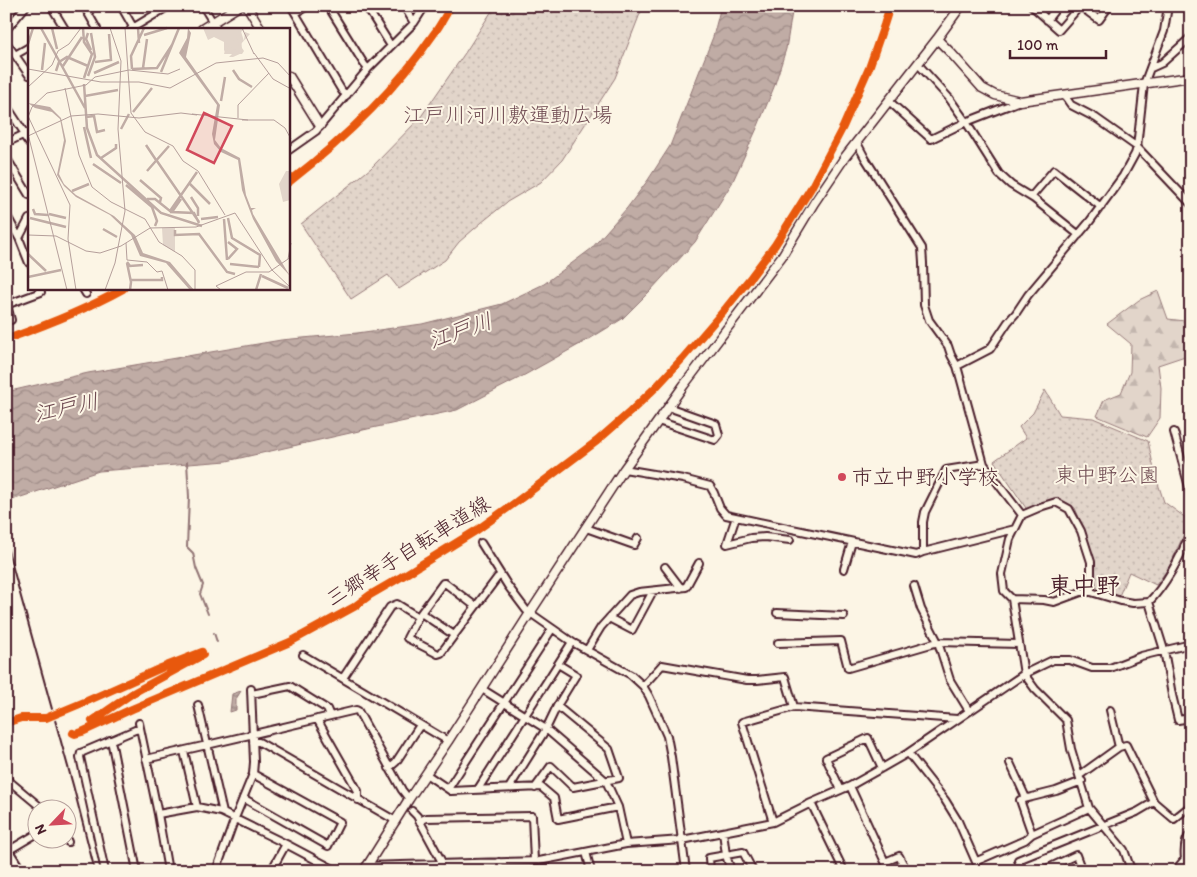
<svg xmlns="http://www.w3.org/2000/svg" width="1197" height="877" font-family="Itim,'Klee One',sans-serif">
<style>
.forest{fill:url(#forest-firs);stroke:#967a7a}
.park{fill:url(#park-dots);stroke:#967a7a}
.water{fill:url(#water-waves);stroke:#917474}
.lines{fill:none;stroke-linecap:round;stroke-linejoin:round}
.stream{stroke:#917474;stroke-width:2}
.minor-casing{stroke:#4a1f2b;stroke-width:10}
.tertiary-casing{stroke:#4a1f2b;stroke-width:11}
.minor{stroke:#fcf5e5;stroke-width:6}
.tertiary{stroke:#fcf5e5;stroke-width:8}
.rail{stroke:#4a1f2b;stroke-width:2}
.cycleway-casing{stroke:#fcf5e5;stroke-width:11}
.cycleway{stroke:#e8590c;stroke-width:8}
.poi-dot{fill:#d1495b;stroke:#fcf5e5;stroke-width:2}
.labels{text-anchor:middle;stroke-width:4;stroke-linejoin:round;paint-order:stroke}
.park-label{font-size:21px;fill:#704c53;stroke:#fcf5e5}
.poi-label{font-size:21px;fill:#4a1f2b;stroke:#fcf5e5;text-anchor:start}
.street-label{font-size:21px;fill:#4a1f2b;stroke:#fcf5e5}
.water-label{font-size:22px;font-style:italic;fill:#6d4950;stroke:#fcf5e5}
.quarter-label{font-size:24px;font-weight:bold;fill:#4a1f2b;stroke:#fcf5e5}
.inset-river{fill:none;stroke:#c0aca5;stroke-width:2.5}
.inset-road{fill:none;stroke:#b59f9b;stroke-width:1}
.view{fill:#d1495b;fill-opacity:0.15;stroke:#d1495b;stroke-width:2.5}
.inset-edge{fill:none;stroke:#4a1f2b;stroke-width:2.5}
</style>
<defs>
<pattern id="forest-firs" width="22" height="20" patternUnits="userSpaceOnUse" patternTransform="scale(1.25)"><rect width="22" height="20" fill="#e2d5ca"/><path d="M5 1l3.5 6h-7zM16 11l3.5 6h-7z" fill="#c3b6ae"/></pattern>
<pattern id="park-dots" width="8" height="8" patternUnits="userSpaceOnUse" patternTransform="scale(1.25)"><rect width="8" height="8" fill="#e2d5ca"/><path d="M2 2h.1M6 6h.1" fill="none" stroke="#c3b6ae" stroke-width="1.8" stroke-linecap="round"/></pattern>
<pattern id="water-waves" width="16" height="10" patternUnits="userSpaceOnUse" patternTransform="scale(1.25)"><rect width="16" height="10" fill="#c0aca5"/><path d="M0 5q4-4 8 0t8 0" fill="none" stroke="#9e8b87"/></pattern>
</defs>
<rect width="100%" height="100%" fill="#fcf5e5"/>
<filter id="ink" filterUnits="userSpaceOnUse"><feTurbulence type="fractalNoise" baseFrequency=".02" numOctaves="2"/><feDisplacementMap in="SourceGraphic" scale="10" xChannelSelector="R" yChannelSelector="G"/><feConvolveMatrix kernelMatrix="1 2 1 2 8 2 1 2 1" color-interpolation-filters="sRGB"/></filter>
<g filter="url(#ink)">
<!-- forest -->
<path class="forest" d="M1158,291L1168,319L1185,321L1191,318V354L1158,365L1161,388L1160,418L1147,437L1097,416L1104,400L1121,393L1130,372L1131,344L1107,324L1139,300Z"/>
<!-- park -->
<path class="park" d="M495,6H643L615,78L562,160L541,182L507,202L481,223L459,242L445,260L399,289L388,275L351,299L301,224L371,168L420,118L465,53Z
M1045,390L1060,415L1093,418L1148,441L1155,474L1164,502L1190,521L1169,567L1156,585L1129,572L1119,596L1096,588L1095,564L1088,539L1075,508L1059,498L1044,502L1028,511L994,461L1026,438L1019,427L1033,413Z"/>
<!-- water -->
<path class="water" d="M721,6H793L786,49L774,87L758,126L732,183L695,242L650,291L622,319L591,338L521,377L457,410L372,428L227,461L99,471L6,502V392L88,373L281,340L357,333L422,324L502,304L544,284L591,249L627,208L648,180L670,146L713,37Z
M241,691L236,699V710L230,712L232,694Z"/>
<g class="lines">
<!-- stream -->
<path class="stream" d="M187,462L189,497L187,547L193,553L196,568L203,585L200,594L208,614
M214,633L217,642"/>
<!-- minor casing -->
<g class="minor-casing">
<path id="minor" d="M51,6L65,29
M84,6L97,29
M121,6L133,27
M203,6L217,29
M291,6L342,91L347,95
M328,6L364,64L368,69
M366,6L391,46
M404,6L414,23
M1032,6L1059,30L1080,6
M1080,6L1099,20L1109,6
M296,13L307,6
M1047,20L1058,6
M131,29L169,6
M6,30L26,6
M6,42L29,75
M15,55L29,47
M918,64L949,98L966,122L999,174L1011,185L1034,199L1079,235
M1151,68L1162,63L1191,37
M1064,95L1071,105L1096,118L1137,147L1191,204
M889,101L931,139L966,122L1020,101
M6,105L25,134
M23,135L29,143
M6,143L27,133
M857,143L865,158L922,248L923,263L924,305L929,320L948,346L951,355L957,366L984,464L1002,489L1022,515L1010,539L1002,574L1004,591L1012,599L1024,674L1035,689L1066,720L1071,749L1089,808L1124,850L1130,867L1137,871
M289,150L316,131L368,69L414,23L425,6
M6,157L29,195
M1031,197L1054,170L1101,207
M6,214L19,238L29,263
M19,238L29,219
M83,289L86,294
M6,305L41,292L39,289
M7,305L11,320
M957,366L990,349L1008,322L1016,313L1028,295L1090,221L1123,176L1135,154L1137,147L1144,84L1164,31L1168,6
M658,421L715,440L719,435L716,424L668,407
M1174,432L1189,487L1191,491
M624,469L683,479L710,486L714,493L720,508L726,515L916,555L923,552V522L925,512L946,470L984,464
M1022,515L1043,506L1056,502L1069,509L1081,531L1091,562V592
M736,517L727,544L751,538L765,537L790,540
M586,528L634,545L638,538
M481,543L508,586L526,610L572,642L631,675L643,686L649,696L667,736L671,757L686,871
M923,552L1015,529
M665,567L681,588
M844,569L852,542
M914,586L921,609L938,642L950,680L969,711
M1012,599L1044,600L1054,602L1081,592H1091L1121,601L1133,603L1149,602C1168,582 1181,556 1191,531
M1149,602L1164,650L1172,695L1178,720L1191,718
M475,606L445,583H443L418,617L407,638L438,654L441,653L497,578L501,575
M421,613L454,635
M777,613L844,616
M609,618L632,630L653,591
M778,643L841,641L848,668L938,642L1019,644
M587,650L601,627L630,595L639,592L686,587L699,563
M303,655L448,741
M343,678L390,607L397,604L418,617
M643,686L662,665L747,680H757L785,677L794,707
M482,689L546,729L606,781L618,807L626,844
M252,694L290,686L327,709L330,716
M198,705L223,813
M1110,710L1119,747L1126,745L1154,802L1174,819L1189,807L1191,809
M317,719L358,791V800
M139,723L158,814L168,871
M110,740L112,745L137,871
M253,742H259L396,821
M184,751L197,807
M908,753L945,800L958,821L980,871
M146,759L207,745L356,710L358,711L402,790L409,799
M1010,763L1026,798
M389,768L396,762L420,725
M426,774L451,791L541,787L554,798L558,819L618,807
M1080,775L1119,747
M8,780L44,810
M850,786L885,862L899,856L907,871
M509,788L546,729L557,706
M535,788L551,766L573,787L619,778L609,749L557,706L576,675L558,664
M448,789L552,629
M478,789L572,642
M841,790L826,758L868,738L882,768
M243,798L328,846L340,822L253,774
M811,803L844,871
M412,811L417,816L443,864
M158,814L197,807L221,812L286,844L337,871
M419,821L426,818L532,816L534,861
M773,822L742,722L794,707L957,719
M723,832L726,855L731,871
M1032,834L1020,800L1056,791L1082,781
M67,840L68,842
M6,846L22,871
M6,852L38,833
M586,852L591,871
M977,861L1025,840L1032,834L1089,808
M499,862L500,871
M366,866L539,861L626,844L682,840L773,822L811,803L850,786L882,768L908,753L1024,674L1053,660H1070L1092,668H1110L1141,656L1191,644
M105,871L80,757L81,753L83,752L135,730L140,729
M216,871L235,818L253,774L254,762L251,689
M271,871L286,844
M710,871L709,858L743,852L753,871
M1022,871L1018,860L1137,812L1154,802
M1042,871L1076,855L1082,871
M1175,871L1185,859C1184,850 1184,840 1191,833"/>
</g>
<!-- tertiary casing -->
<g class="tertiary-casing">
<path id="tertiary" d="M247,6L261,29
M202,29L239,6
M937,39L951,53L982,88L995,95L1020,101L1191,77
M289,76L320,126
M1185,546L1191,548
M364,871L409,799L448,741L530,613L624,469L684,385L782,256L814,203L845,157L937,39L961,6"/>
</g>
<!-- minor -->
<use href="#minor" class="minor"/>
<!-- tertiary -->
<use href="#tertiary" class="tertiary"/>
<!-- rail -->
<path class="rail" d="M6,543L73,785L95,871"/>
<!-- cycleway casing -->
<g class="cycleway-casing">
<path id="cycleway" d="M289,182C343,140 394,92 433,35C440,26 445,16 451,6
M6,341L10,338C49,324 87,309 123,289
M6,723L21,718H46L87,701L161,668L202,652L203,655L133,693L92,721
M73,733L75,734L82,732L132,709L290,642L354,607L370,595L401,577L477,530L516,502L597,441L630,412L657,386L682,359L726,308L751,277L775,245L811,188L843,127L869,68L884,25L890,6"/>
</g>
<!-- cycleway -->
<use href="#cycleway" class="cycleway"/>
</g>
</g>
<!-- markers -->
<circle class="poi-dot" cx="842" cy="477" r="5"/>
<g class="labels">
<!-- park labels -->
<g class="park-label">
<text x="508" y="122">江戸川河川敷運動広場</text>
<text x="1107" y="482">東中野公園</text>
</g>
<!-- poi labels -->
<g class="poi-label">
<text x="852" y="484">市立中野小学校</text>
</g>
<!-- street labels -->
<g class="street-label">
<text transform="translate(408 551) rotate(-32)" y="7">三郷幸手自転車道線</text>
</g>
<!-- water labels -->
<g class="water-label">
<text transform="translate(460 330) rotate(-19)" y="8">江戸川</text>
<text transform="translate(66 407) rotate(-12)" y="8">江戸川</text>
</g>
<!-- quarter labels -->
<g class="quarter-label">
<text x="1084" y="594">東中野</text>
</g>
</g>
<!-- overview -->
<g transform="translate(28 28)">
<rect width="262" height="262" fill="#fcf5e5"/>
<path d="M175,0H213L214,25L205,29H201L204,26H198L196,22V27V14L186,9L180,12Z" fill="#e2d5ca"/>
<path d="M209,0L213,10L212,0H217L213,4L216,13L217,4L222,6L212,17L216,23L214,26H196L199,15L210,18H200L206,20H199L200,23L205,26L213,24L201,23L211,20H207L211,18L208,7V14L205,12L207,6H210Z" fill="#e2d5ca"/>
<path d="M258,143H262V172L255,174L251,156ZM134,200H147V224L135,217Z" fill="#e2d5ca"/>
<path d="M160,0L163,5L158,29L192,77L187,112L193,120L212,130L218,167L223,180H228L224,182L225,186L262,248L248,233L225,191L214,162L210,132L193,124L186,116L184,106L189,77L151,25L159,10ZM0,75L22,79L33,90L38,113L31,146L36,156L48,167L86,188L107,207L115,225L142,234L166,262L161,261L138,235L112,228L103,207L82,187L48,169L36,158L29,147L36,112L32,91L24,84L7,80Z" fill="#c0aca5"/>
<path class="inset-river" d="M13,0L57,80M24,0L29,21M55,0L56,14L64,26L56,50M110,0L111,15M60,5L58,11L63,22M116,7L139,0M0,16L5,0M67,34L83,32L81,6M35,38L54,9M115,40L119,11M104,41L103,28L116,0M104,41L129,40L144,17M14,42L17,15M205,42L211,51L224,59M28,43L31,34L39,29L60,38M133,44L151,0M66,45L91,34M60,48L67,29L63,5M56,56L59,100L69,127L133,185L174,198M57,68L90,62M193,73L197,49M105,84L124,60M58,89L66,88L69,104L77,102M56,99L63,130M93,101L101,86M118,117L128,132M73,130L88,120V116M129,133L171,194M65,136L93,155M119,143L141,118M112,152L133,170L132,174M162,156L182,176M98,157L124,179L129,193L127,198M44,163L61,156M163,169L170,180V188M119,171H127L142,183L169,144M153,171L144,184L166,185L171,195M5,181L7,186L20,187M21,186L38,190M2,190L38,199M200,190L204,210L232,227L231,239M173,191L190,189M196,191L199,232M75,201L89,209M147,202V207L171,206L199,244L207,246M0,226L18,243M200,231L209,221L200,214M99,234L102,238L115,237M99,235L103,254L102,262M202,236L231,239M234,248L260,260M0,249L33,242M103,252H134V249M228,262L233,246"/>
<path class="inset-road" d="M97,0L103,85L117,104L145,118L155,133L170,143L197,187M214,0L226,26M226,25L245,51L263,61M0,41L73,54H111L142,60L188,35L235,30L250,35L263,49M0,59L24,37L30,23L41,16L53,0M37,60L51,127L64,159L83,174L117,191L131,214L154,228L167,242V262M164,86L220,92M0,88L42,177L40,211L48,262M0,89L4,79L19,65L58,57L67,49L101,42L140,46L152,41M210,90V77L241,45M214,92H246L257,100L263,111M0,106L39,262M0,108L43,88L70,86L111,90L153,85L169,87M0,207L28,208L58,223L72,225L93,218L122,200L168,199L207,185L244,242L263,260M98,215L99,232L119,234L129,244L134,243L140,262M260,231L263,215M77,262L87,235L97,183L90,101L93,33L82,0M193,262L188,258L218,244H241L263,229"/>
<path class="view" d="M176,85L204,98L186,135L159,122Z"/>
<rect width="262" height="262" class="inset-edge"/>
</g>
<!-- margin -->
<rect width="1197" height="877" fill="none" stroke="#fcf5e5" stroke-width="25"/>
<rect x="12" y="12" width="1172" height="852" fill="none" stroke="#4a1f2b" stroke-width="2" filter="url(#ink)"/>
<!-- north arrow -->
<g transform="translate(52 824) rotate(245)"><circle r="24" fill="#fcf5e5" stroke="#b59f9b"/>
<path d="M0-4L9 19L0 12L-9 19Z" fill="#d1495b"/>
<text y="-8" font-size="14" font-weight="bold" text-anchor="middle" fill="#4a1f2b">N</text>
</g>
<!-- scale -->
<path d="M1010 50v8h96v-8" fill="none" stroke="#4a1f2b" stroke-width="2.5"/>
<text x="1017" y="50" font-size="15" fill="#4a1f2b" stroke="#fcf5e5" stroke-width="4" paint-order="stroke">100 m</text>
</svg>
